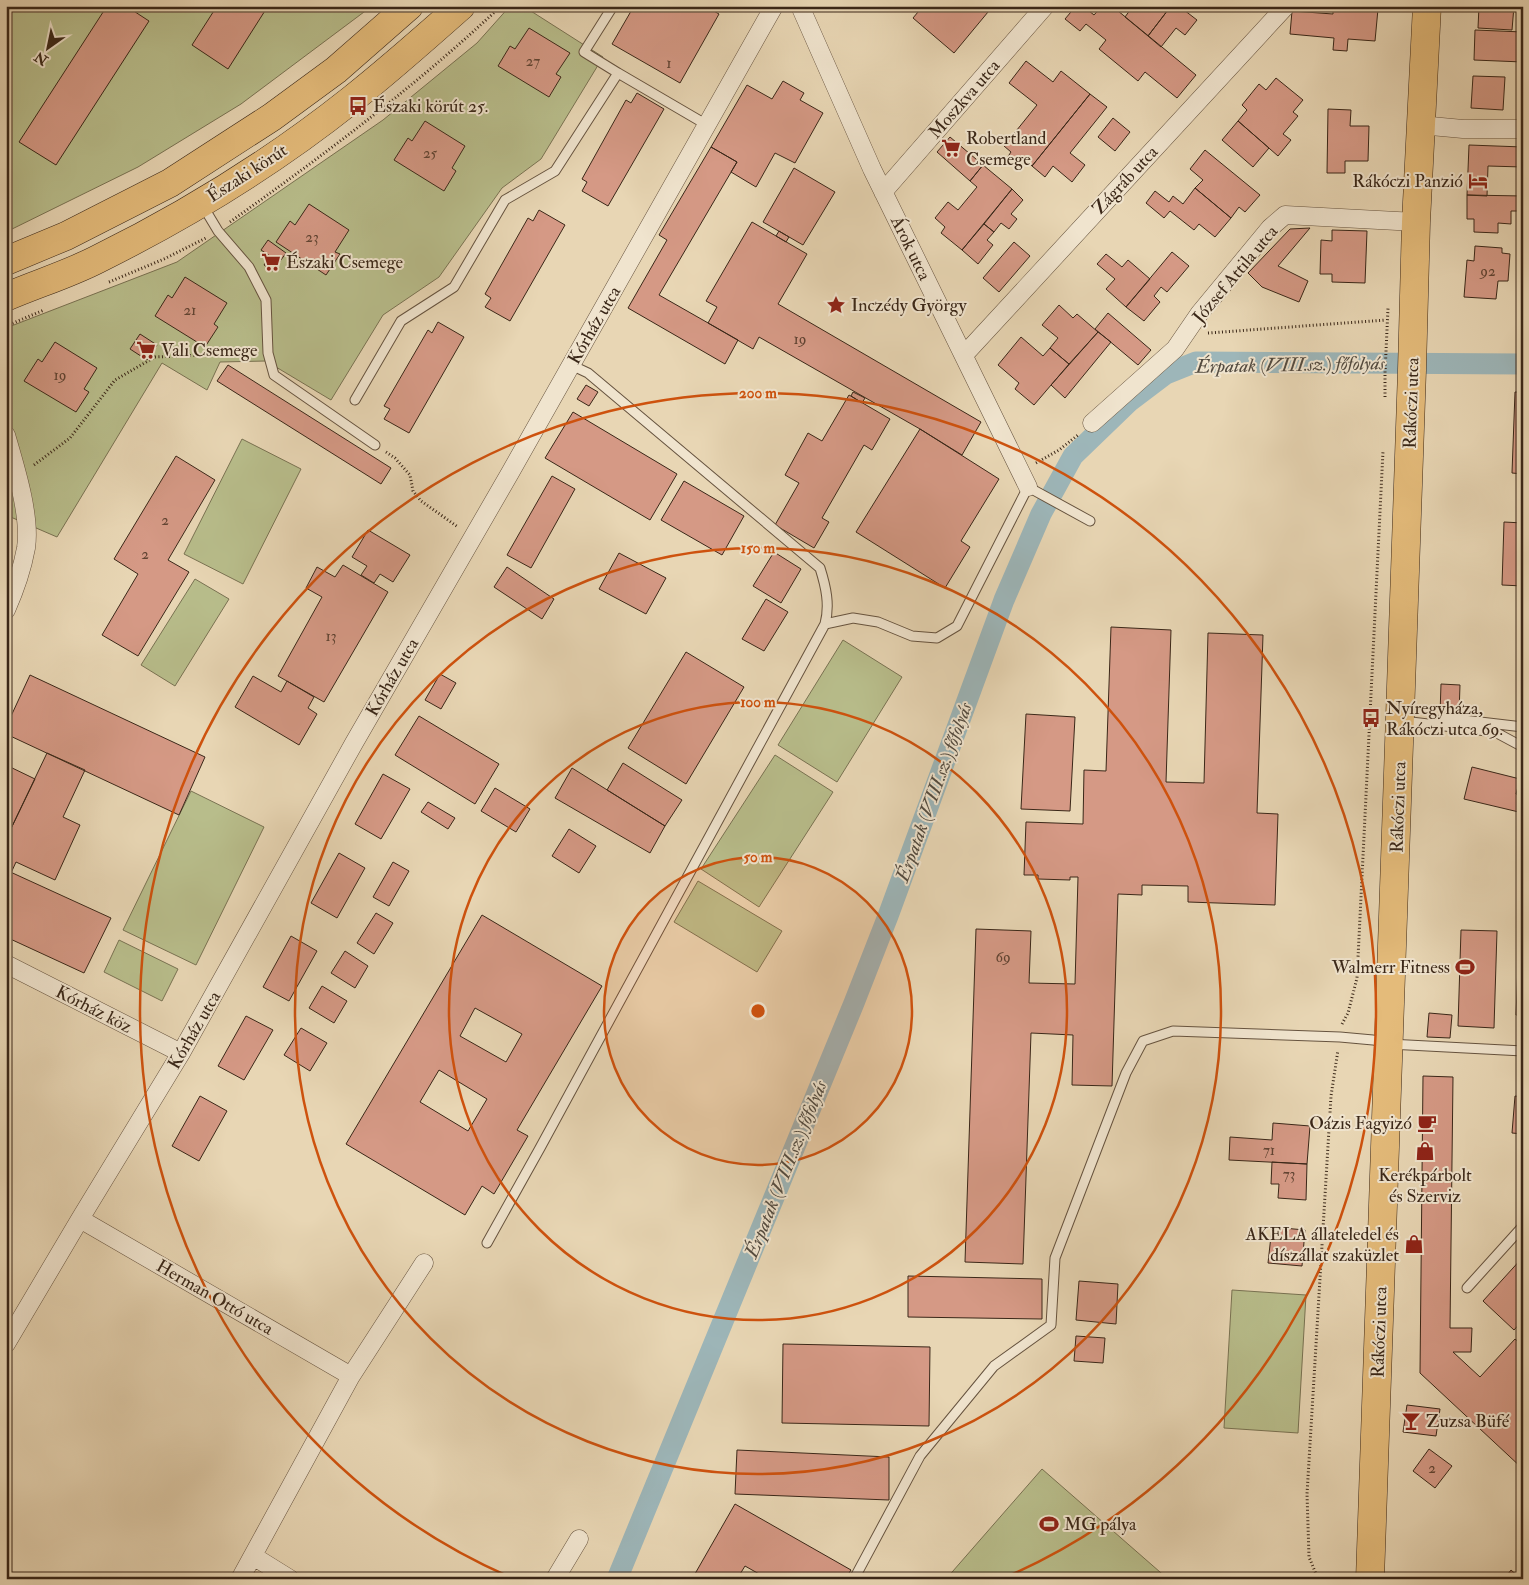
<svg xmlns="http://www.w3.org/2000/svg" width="1529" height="1585" font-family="'IM FELL Double Pica',serif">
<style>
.green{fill:#b8bd8b;stroke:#797252}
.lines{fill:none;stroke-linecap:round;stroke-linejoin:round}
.canal{stroke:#9db6b9;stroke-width:21}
.building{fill:#d59985;stroke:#3a2718;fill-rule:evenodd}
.service-casing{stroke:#66533f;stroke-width:11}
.minor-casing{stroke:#66533f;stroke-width:19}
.primary-casing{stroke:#3a2718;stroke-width:29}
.path{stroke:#3a2718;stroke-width:3;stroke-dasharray:1 2.5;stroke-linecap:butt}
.service{stroke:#f0e4ce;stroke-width:9}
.minor{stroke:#f0e4ce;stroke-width:18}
.primary{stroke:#e4bb7a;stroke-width:28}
.ring{fill:none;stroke:#ce520e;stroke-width:2.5}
.labels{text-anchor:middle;stroke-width:4;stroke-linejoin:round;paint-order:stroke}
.number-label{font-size:15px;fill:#614433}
.street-label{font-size:18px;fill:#3a2718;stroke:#f0e4ce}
.poi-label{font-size:18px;fill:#3a2718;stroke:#f0e4ce;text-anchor:start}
.water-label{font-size:19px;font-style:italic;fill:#534b40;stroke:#f0e4ce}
.centre{fill:#ce520e;stroke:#f0e4ce;stroke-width:2.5}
.ring-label{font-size:15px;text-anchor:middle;font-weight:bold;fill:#ce520e;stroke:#f0e4ce;stroke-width:4;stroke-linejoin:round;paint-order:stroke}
</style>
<rect width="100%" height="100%" fill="#e8d6b4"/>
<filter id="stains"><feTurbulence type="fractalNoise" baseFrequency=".004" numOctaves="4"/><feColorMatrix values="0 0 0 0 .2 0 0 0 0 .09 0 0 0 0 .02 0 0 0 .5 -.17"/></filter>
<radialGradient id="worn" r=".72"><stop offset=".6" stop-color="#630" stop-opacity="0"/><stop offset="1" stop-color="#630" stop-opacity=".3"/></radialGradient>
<!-- green -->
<path class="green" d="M6,6H372L241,104L138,167L6,232Z
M510,6H523L603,57L541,159L502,188L439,277L383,315L331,400L266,361L220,362L207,390L162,363L57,537L6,515V328L177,262L383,120L477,43Z
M242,439L301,469L243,584L184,554Z
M195,579L229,599L175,686L141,665Z
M843,640L902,677L837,782L778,745Z
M775,755L833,792L759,907L701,869Z
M191,791L264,827L196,965L123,930Z
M698,881L782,931L757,972L674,922Z
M119,940L178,969L162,1001L104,972Z
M1232,1290L1306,1295L1298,1433L1224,1428Z
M1042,1469L1168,1579H946Z"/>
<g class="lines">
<!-- canal -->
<path class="canal" d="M617,1579L854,1003L888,916L1004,600L1041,514L1073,456L1129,402L1166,374L1196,362L1523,364"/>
</g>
<!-- building -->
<path class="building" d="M107,6H126L149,21L56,165L19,142Z
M217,6H268L228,69L192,45Z
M634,6H705L719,14L680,83L612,44Z
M923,6H993L954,53L913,18Z
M1076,6H1083L1094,15L1102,6H1112L1196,75L1177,98L1145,72L1138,81L1099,49L1106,40L1086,24L1080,31L1065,19Z
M1133,6H1171L1148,36L1125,17Z
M1171,6H1187L1184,10L1197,20L1185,35L1176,28L1161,47L1148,36Z
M1333,6H1360V8L1378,9L1375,41L1348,39L1347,51L1333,50L1334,38L1290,34L1292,11L1333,14Z
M1479,6H1514L1512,30L1478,28Z
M529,28L570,53L556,74L561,77L549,97L498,66L510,46L515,49Z
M1475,30L1523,32V62L1474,60Z
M1026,61L1053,82L1061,71L1090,94L1032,166L1025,160L1019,168L1007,158L1011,152L1004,146L1037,105L1009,83Z
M1473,76L1505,77L1503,110L1471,108Z
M1276,78L1303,100L1293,112L1298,116L1283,134L1291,140L1278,156L1238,121L1247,110L1242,105L1259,84L1266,90Z
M783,81L804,93L800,100L823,113L795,163L775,153L756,187L731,172L737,162L711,147L747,85L772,99Z
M637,93L664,109L608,206L582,191L587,182L582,179L626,100L631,103Z
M1090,94L1107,107L1070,153L1085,165L1072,182L1053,166L1045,177L1032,166Z
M1328,109L1351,110L1350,126H1369L1368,161H1345V173H1327Z
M1113,118L1130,132L1115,151L1098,137Z
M425,121L465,146L452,168L456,171L444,191L394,160L408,138L412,141Z
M1238,121L1269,148L1253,167L1222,140Z
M950,137L983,165L970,181L937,152Z
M1469,145L1523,147V167L1488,166L1487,196L1467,195Z
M711,147L737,162L659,295L738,340L725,364L628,308L667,240L659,235Z
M1205,150L1260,195L1245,212L1239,207L1231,218L1195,188L1203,180L1190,169Z
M983,165L1012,189L962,250L941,233L945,227L935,218L948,202L958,210L977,187L970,181Z
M794,168L835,192L803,245L763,222Z
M1195,188L1231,218L1215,237L1199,224L1194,230L1170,211L1164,218L1146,203L1155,191L1169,202L1173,196L1183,204Z
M1012,189L1023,200L1011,214L1017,219L1009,229L1001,223L994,232L984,224Z
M1467,195L1523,196V211H1511V224L1498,223V233L1474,232V219H1467Z
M309,204L349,230L335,252L340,254L326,275L276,242L290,221L295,225Z
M539,210L565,225L510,321L485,307L491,298L485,294L528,218L533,221Z
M752,222L807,254L778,304L981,422L962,455L920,429L759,337L753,349L708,323L717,307L706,301Z
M984,224L994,232L987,240L993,245L978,264L962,250Z
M1310,228L1278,266L1308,281L1299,302L1262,287L1248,273L1290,229Z
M1332,230L1367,231L1365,283L1332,282V274H1320L1321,240L1332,241Z
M779,231L789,237L786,242L776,236Z
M268,240L286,253L273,271L264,265L270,256L261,250Z
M1014,242L1030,256L999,292L983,278Z
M1475,246L1502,248V253L1510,254L1508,281H1498L1496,299L1464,297L1467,260L1474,261Z
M1172,252L1189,266L1167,292L1161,287L1154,296L1160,302L1144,321L1126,307Z
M1106,254L1122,267L1128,260L1150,279L1126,307L1106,289L1115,279L1097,264Z
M185,277L227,303L214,324L218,327L205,347L155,316L168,295L172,298Z
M1059,305L1073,318L1077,314L1098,332L1069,364L1050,348L1058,338L1042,325Z
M1108,313L1151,350L1138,365L1095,329Z
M438,322L464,337L409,433L384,419L390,409L384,406L428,330L432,333Z
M1098,332L1111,342L1065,398L1051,385Z
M140,334L157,345L147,360L130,349Z
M1021,337L1043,356L1050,348L1069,364L1034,405L1015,389L1019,383L998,365Z
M55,342L97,368L84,389L89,392L76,412L24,381L38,359L42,362Z
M228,365L391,468L381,484L217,381Z
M586,385L598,392L589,406L577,399Z
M853,392L865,398L862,403L851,396Z
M1515,392H1523V474L1512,473Z
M849,395L890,419L872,450L864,445L822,518L829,522L814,548L775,525L799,483L785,475L808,433L822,441Z
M573,412L677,474L650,520L545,458Z
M920,429L999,479L961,541L970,547L945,588L856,532Z
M176,456L215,480L168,560L189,572L138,656L102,635L138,574L114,559Z
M552,476L575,489L531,568L507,555Z
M684,481L744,516L722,555L661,520Z
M1504,522L1523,523V586L1502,585Z
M368,530L410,555L393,582L380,574L374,583L361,575L367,566L352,557Z
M774,552L801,569L781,603L753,586Z
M619,553L666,578L646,614L599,589Z
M343,565L388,592L324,702L278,676L322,597L306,588L317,567L335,577Z
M507,567L554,599L542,619L494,587Z
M766,599L788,612L764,651L742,639Z
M1111,627L1171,630L1166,782L1204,783L1208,633L1263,635L1257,813L1278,814L1275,905L1188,902V886L1142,885V895L1118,894L1112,1086L1072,1085L1073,1035L1031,1033L1023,1264L965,1262L976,929L1031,931L1029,983L1075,984L1078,877H1070V880L1038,879V875H1024L1026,822L1083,824L1084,770L1106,771Z
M686,652L744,687L686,784L628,748Z
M440,674L456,683L441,709L425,700Z
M30,675L205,757L179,815L6,734V727Z
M253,676L281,692L287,681L314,697L308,708L317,714L299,745L235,707Z
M1441,684L1460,685L1459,714H1440Z
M1026,714L1075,717L1070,811L1021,809Z
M419,716L499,764L475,804L395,755Z
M47,753L85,770L63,817L80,825L55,880L16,862L11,873L6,870V839Z
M623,763L682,800L665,826L607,790Z
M6,765L35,779L6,839Z
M1472,767L1520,779L1516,794L1523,795V813L1464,799Z
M572,768L665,826L650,853L555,798Z
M383,774L410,789L381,839L355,824Z
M495,788L530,809L516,832L481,811Z
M428,802L455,818L448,829L421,812Z
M569,829L596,846L579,873L552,856Z
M339,853L365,868L337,918L311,903Z
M393,862L409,871L389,906L373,897Z
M6,870L111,918L84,973L6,937Z
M376,913L393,923L374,954L357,943Z
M482,915L602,986L517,1130L528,1136L494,1194L482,1186L465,1215L346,1144ZM475,1008L522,1034L506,1062L460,1036ZM439,1070L487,1099L468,1131L420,1102Z
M1461,930L1497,931L1494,1028L1458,1026Z
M291,936L317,951L289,1001L263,987Z
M345,951L368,966L355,988L331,973Z
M1518,964H1523V1015H1516Z
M322,986L347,1001L334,1023L309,1008Z
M1429,1013L1452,1015L1450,1038L1427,1037Z
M246,1016L273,1030L244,1080L218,1066Z
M301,1028L327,1043L310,1071L284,1055Z
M1423,1076L1453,1077L1450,1328H1472L1471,1352H1453L1480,1377L1515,1339L1523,1346V1469L1420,1373Z
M200,1096L227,1111L199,1161L172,1146Z
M1515,1096L1523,1097V1134L1512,1133Z
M1273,1123L1310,1126L1307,1164L1229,1160L1230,1137L1272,1140Z
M1272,1162L1307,1164L1306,1200L1278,1198L1279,1184H1271Z
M1272,1227L1305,1230L1302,1266L1268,1263Z
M1523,1257V1320L1514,1330L1483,1301Z
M908,1276L1042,1279V1319L908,1317Z
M1079,1281L1118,1284L1116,1324L1076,1320Z
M1076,1336L1105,1338L1103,1363L1074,1361Z
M783,1344L930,1347L929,1426L782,1423Z
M1407,1405L1440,1409L1436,1436L1403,1432Z
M1429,1449L1452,1466L1435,1488L1413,1471Z
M737,1450L889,1457V1500L735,1494Z
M735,1504L851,1570L845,1579H768L745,1566L737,1579H692Z
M1511,1570L1521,1579H1504Z"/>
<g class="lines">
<!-- service casing -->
<g class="service-casing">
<path id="service" d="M613,6L584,52L618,73
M203,206L218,231L249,267L266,300L268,353L274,375L375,445
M571,365L588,373L820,568C826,587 830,605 825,624
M355,400L401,321L454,287L505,200L555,171L618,73L707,125
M1403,721L1495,732L1523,747
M1433,723L1446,718L1523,727
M487,1243L540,1148L825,624L853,618L878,622L912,636L937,638L957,626L1028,487L1090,521
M1467,1288L1523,1226
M854,1579L920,1456L994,1366L1051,1325L1055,1258L1126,1073L1143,1041L1173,1031L1340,1037L1373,1040L1389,1044L1523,1051"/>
</g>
<!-- minor casing -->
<g class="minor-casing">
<path id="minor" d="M800,6L872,169L1028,487
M1420,125L1463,129H1523
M883,192L1045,6
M964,355L1286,6
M1092,423L1175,349L1199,314L1270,228L1285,215L1416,222
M6,435C15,466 31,516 26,548C22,570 15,590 6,610
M6,964L181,1053
M80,1219L351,1376L240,1579
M6,1344L80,1219L181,1053L354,743L510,473L774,6
M351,1376L424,1263
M253,1556L290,1579
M555,1579L579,1539"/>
</g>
<!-- primary casing -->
<g class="primary-casing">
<path id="primary" d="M6,261L66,236L170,183L272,117L336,70L409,6
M6,297C36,284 69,274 98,259C187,215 273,162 351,100C389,70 425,38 461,6
M1370,1579L1412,370L1416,222L1427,6"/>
</g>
<!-- path -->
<path class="path" d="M230,222C325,154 416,86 501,6
M109,282L164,259L206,238
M6,326L44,310
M1208,333L1386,320
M1385,397V373L1388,308
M386,452L395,458L410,475L413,491L421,501L458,527
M1036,463L1059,450L1078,435
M34,465L70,438L115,380L155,357L255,353
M1342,1024L1348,1013L1357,978L1383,451
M1318,1579L1309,1557L1307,1494L1331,1096L1338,1050"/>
<!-- service -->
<use href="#service" class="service"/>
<!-- minor -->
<use href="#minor" class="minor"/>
<!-- primary -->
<use href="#primary" class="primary"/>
</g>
<!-- distance rings -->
<circle cx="758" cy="1011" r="154" fill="#ce520e" fill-opacity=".12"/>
<g class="ring">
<circle cx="758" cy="1011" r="154"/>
<circle cx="758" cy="1011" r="309"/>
<circle cx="758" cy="1011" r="463"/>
<path d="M512 1578A618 618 0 1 1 1004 1578"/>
</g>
<!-- icons -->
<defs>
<g id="bus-bare" transform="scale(1.5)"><path d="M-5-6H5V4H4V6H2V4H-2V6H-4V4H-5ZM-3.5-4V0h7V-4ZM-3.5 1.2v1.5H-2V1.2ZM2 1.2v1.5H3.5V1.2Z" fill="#8f2418" stroke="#f0e4ce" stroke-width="2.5" paint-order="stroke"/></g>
<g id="supermarket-bare" transform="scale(1.5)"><path d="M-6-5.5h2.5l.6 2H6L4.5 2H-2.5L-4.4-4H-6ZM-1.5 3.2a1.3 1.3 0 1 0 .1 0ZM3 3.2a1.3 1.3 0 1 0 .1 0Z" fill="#8f2418" stroke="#f0e4ce" stroke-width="2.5" paint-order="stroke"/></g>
<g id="hotel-bare" transform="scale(1.5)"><path d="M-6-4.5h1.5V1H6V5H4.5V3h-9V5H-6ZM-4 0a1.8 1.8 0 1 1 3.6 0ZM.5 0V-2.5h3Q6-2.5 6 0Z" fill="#8f2418" stroke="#f0e4ce" stroke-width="2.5" paint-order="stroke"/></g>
<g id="sight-bare" transform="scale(1.5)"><path d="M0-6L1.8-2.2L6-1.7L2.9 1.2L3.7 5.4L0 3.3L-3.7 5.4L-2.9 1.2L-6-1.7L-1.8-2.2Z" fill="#8f2418" stroke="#f0e4ce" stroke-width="2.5" paint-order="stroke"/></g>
<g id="stadium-bare" transform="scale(1.5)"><path d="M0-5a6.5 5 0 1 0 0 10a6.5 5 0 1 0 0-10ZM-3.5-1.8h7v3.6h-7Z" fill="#8f2418" stroke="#f0e4ce" stroke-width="2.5" paint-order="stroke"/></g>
<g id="cafe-bare" transform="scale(1.5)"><path d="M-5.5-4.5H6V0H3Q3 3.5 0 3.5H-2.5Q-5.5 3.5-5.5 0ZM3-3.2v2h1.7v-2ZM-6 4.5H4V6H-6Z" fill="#8f2418" stroke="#f0e4ce" stroke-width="2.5" paint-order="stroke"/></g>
<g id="shop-bare" transform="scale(1.5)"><path d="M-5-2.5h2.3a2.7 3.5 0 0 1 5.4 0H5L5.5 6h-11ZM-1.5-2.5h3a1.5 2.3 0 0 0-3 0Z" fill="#8f2418" stroke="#f0e4ce" stroke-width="2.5" paint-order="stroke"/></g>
<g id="bar-bare" transform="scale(1.5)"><path d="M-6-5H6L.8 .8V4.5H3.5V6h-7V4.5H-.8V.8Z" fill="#8f2418" stroke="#f0e4ce" stroke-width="2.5" paint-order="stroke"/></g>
</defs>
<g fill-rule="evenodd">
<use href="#bus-bare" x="358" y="106"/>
<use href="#supermarket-bare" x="951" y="148"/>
<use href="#hotel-bare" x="1478" y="181"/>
<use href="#supermarket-bare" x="271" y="262"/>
<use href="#sight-bare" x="836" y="305"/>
<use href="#supermarket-bare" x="146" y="350"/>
<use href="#bus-bare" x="1371" y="718"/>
<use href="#stadium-bare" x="1465" y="967"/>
<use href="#cafe-bare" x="1427" y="1123"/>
<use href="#shop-bare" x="1425" y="1151"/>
<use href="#shop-bare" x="1414" y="1244"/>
<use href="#bar-bare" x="1411" y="1421"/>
<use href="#stadium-bare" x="1049" y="1524"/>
</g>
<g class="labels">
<!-- number labels -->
<g class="number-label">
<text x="533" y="66">27</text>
<text x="669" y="68">1</text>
<text x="430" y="158">25</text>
<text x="312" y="242">23</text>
<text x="1488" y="276">92</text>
<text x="190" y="315">21</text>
<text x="800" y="344">19</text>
<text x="60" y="380">19</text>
<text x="165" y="525">2</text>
<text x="145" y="559">2</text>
<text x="331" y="641">13</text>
<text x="1003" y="962">69</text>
<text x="1269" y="1155">71</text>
<text x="1289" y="1179">73</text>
<text x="1432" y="1473">2</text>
</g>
<!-- street labels -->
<g class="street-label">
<text transform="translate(964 99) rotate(-49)" y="6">Moszkva utca</text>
<text transform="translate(247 173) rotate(-33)" y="6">Északi körút</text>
<text transform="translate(1125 180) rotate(-47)" y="6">Zágráb utca</text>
<text transform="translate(911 248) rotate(64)" y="6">Árok utca</text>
<text transform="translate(1235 274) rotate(-50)" y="6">József Attila utca</text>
<text transform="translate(594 325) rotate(-60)" y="6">Kórház utca</text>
<text transform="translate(1411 403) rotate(-88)" y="6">Rákóczi utca</text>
<text transform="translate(392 677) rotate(-60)" y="6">Kórház utca</text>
<text transform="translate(1398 807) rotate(-88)" y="6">Rákóczi utca</text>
<text transform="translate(94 1009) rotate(27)" y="6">Kórház köz</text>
<text transform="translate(194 1030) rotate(-60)" y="6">Kórház utca</text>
<text transform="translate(215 1297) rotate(30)" y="6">Herman Ottó utca</text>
<text transform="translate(1379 1332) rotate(-88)" y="6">Rákóczi utca</text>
</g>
<!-- poi labels -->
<g class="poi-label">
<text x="373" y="112">Északi körút 25.</text>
<text x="966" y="144">Robertland<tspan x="966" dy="21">Csemege</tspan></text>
<text x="1463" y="187" text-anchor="end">Rákóczi Panzió</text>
<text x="286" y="268">Északi Csemege</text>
<text x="851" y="311">Inczédy György</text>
<text x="161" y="356">Vali Csemege</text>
<text x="1386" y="714">Nyíregyháza,<tspan x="1386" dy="21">Rákóczi utca 69.</tspan></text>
<text x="1450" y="973" text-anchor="end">Walmerr Fitness</text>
<text x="1412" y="1129" text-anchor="end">Oázis Fagyizó</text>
<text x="1425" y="1181" text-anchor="middle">Kerékpárbolt<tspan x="1425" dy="21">és Szerviz</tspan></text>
<text x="1399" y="1240" text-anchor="end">AKELA állateledel és<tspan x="1399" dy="21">díszállat szaküzlet</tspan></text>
<text x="1426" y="1427">Zuzsa Büfé</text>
<text x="1064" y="1530">MG pálya</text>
</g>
<!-- water labels -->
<g class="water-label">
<text transform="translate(1290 364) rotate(-1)" y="7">Érpatak (VIII.sz.) főfolyás</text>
<text transform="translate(933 792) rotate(-70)" y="7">Érpatak (VIII.sz.) főfolyás</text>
<text transform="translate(785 1169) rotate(-68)" y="7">Érpatak (VIII.sz.) főfolyás</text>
</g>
</g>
<circle cx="758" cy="1011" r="8" class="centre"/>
<g class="ring-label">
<text x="758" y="398">200 m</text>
<text x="758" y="553">150 m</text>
<text x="758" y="707">100 m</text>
<text x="758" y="862">50 m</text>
</g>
<!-- margin -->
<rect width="1529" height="1585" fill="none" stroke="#e8d6b4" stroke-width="25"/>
<rect x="8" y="8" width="1514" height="1570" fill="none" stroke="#3a2718" stroke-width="2.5"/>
<rect x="12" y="12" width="1504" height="1560" fill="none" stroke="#3a2718"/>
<!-- north arrow -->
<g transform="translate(48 48) rotate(213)" stroke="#f0e4ce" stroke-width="4" paint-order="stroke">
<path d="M0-4L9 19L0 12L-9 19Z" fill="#3a2718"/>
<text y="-8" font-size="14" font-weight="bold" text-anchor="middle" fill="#3a2718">N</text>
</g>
<rect width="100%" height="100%" filter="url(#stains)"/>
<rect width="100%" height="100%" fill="url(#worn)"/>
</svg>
